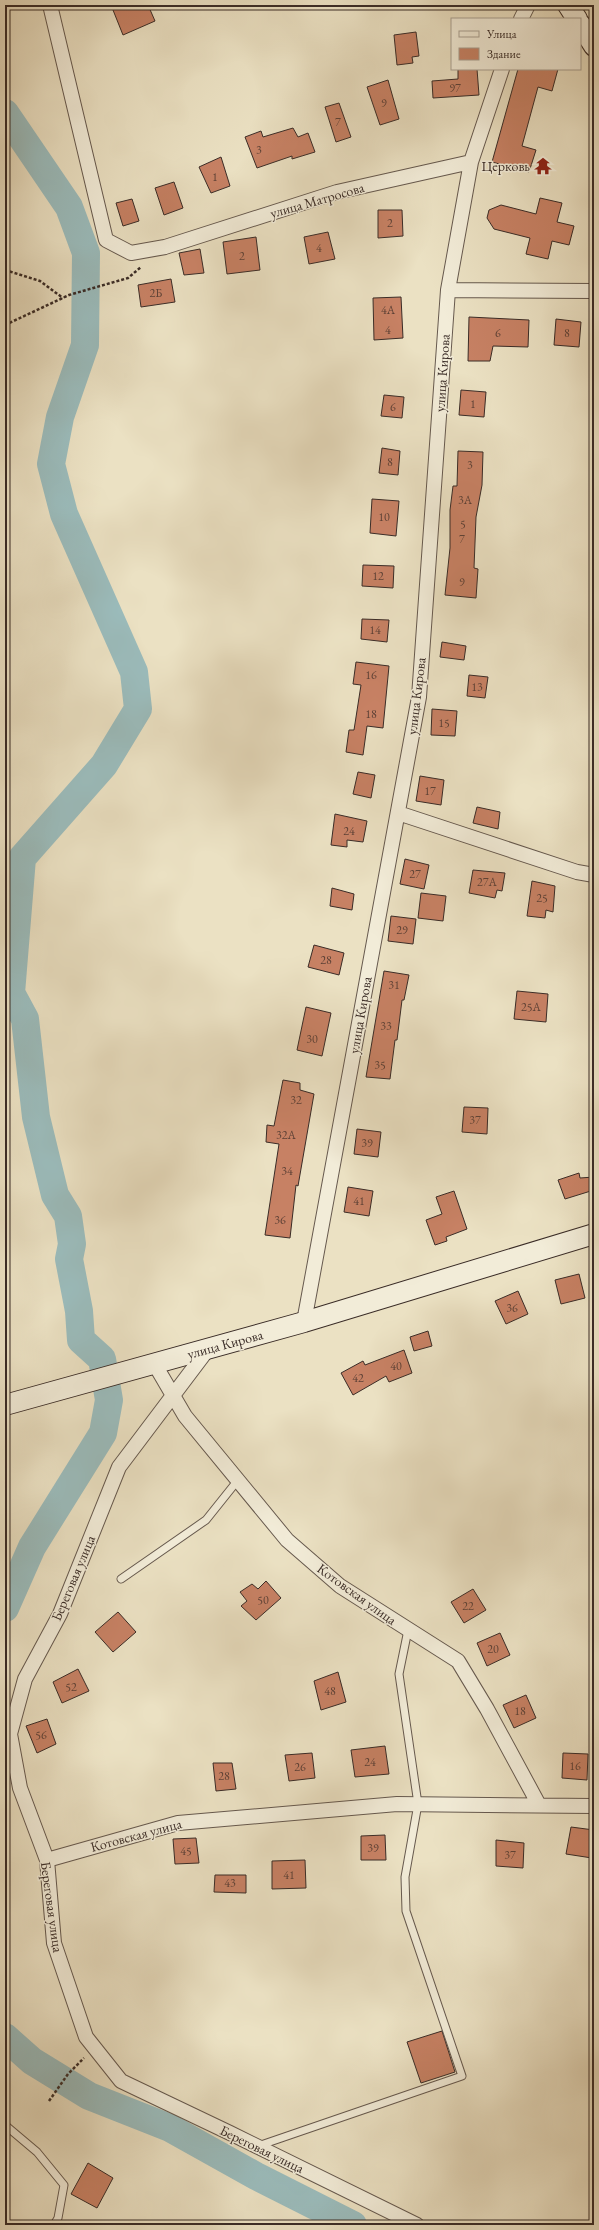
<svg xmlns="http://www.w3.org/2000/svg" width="599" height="2230" font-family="'EB Garamond',serif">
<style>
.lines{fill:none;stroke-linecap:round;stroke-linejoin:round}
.stream{stroke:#748280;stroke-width:4.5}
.river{stroke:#9bbcbc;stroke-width:28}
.building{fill:#c78164;stroke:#3a2c27}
.lane-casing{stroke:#66594e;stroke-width:9}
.street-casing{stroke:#66594e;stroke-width:16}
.secondary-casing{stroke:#3a2c27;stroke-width:22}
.path{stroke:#3a2c27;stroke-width:2.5;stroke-dasharray:3 2;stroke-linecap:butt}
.lane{stroke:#f2ecd8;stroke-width:7}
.street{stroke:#f2ecd8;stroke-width:14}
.secondary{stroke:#f2ecd8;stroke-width:20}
.labels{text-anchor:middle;stroke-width:3;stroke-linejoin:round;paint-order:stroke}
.number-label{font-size:12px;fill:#5d4136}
.poi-label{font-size:14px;fill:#3a2c27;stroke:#f2ecd8;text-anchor:end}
.street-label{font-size:14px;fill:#3a2c27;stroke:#f2ecd8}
</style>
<rect width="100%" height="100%" fill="#ebe1c3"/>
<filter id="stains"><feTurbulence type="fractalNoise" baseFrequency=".005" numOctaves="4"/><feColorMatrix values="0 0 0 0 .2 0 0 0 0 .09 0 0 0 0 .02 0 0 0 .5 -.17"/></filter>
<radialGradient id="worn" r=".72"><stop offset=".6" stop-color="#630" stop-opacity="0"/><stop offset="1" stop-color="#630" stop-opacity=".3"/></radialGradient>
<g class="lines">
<!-- stream -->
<path class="stream" d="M5,955L14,954"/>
<!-- river -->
<path class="river" d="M5,113L69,207L86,253L85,345L60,417L51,464L64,514L134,672L138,709L104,765L22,858L11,993L25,1019L36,1117L55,1195L68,1216L72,1244L69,1259L79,1311L81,1340L102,1359L109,1400L103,1433L32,1547L5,1608
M5,2037L32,2061L89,2096L170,2128L256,2176L353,2225"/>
</g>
<!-- building -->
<path class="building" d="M111,5H148L155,21L123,35Z
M416,32L419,56L412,57L413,63L397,65L394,35Z
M458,69H477L479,95L433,98L432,81L458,79Z
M518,69H558L552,91L538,87L522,146L536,150L529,172L492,162Z
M388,80L399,119L380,125L367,87Z
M339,103L351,137L336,142L325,107Z
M293,128L298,137L308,133L315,152L292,159V156L257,168L245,137L261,131L263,137Z
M221,157L230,186L211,193L199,167Z
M174,182L183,208L164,215L155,188Z
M540,198L562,203L557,222L574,226L569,245L552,241L548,259L526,254L530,238L494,229L487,218L489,210L501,205L536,214Z
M132,199L139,221L123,226L116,203Z
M378,210H402L403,236L378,238Z
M328,232L335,259L309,264L304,237Z
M256,237L260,270L227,274L223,242Z
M200,249L204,273L184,275L179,253Z
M171,279L175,302L141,307L138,285Z
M401,297L403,338L374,340L373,298Z
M469,317L529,320L528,347L493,346L490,361H468Z
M556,319L581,322L579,347L554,345Z
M461,390L486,392L484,417L459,415Z
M384,395L404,397L402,418L381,416Z
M382,448L400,451L398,475L379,473Z
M458,451L483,452L482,485L476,517L474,568L478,569L476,598L445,595L450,548V510L453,486H457Z
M372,499L399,501L396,536L370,533Z
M363,565L394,566L393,588L362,586Z
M362,619L389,620L387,642L361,639Z
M442,642L466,646L464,660L440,657Z
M356,662L389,666L383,728L367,726L363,755L346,752L349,730H354L361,685L353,684Z
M469,675L488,677L485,698L467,696Z
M432,709L457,711L455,736L431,735Z
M358,772L375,775L371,798L353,794Z
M420,776L444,780L441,805L416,801Z
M477,807L500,812L498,829L473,823Z
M335,814L367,821L363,842L347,840V847L331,845Z
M405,859L429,865L424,889L400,884Z
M473,870L505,873L502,891L497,890L495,898L469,893Z
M532,881L555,886L553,912L546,910L545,918L527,916Z
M332,888L354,894L352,910L330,906Z
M421,893L446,896L443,921L418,918Z
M391,916L416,919L413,944L388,941Z
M314,945L344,953L339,975L308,967Z
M384,971L409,975L404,1000H402L397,1040H395L390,1079L366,1077Z
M517,991L548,994L546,1022L514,1019Z
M306,1007L331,1013L322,1056L297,1050Z
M283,1080L300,1083V1090L314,1094L298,1186L296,1185L290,1238L265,1235L279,1144L266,1142L267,1125L274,1126Z
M464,1107L488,1108L487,1134L462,1132Z
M357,1129L381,1132L378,1157L354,1154Z
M579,1173L580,1178L594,1177V1190L565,1199L558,1180Z
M348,1187L373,1191L369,1216L344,1212Z
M454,1191L467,1229L446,1237L447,1241L435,1245L426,1220L442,1214L436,1197Z
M579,1274L585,1298L561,1304L555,1280Z
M518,1291L528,1314L506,1324L495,1301Z
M428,1331L432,1346L414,1351L410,1337Z
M404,1350L412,1373L389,1382L386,1376L353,1395L341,1373L363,1361L365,1365Z
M266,1581L281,1598L256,1620L241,1606L247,1601L240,1592L252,1584L258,1589Z
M473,1589L486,1610L464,1623L451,1602Z
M118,1612L136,1632L113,1652L95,1632Z
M500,1633L510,1655L487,1666L477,1643Z
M78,1669L89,1691L62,1703L53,1682Z
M338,1672L346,1702L321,1710L314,1681Z
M526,1695L536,1718L514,1728L503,1705Z
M47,1719L56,1744L37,1753L26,1726Z
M385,1746L389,1774L355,1777L351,1750Z
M312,1753L315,1778L289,1781L285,1755Z
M563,1753L588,1754L587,1780L562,1778Z
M213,1763H232L236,1789L216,1791Z
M571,1827L594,1830L592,1858L566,1854Z
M385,1835L386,1860H361V1836Z
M196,1838L199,1863L175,1864L173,1839Z
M496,1840L524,1843L523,1868L496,1866Z
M305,1860L306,1888L272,1889V1861Z
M215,1875H246V1893L214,1892Z
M442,2031L455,2072L421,2083L407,2042Z
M88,2163L113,2178L97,2208L71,2194Z"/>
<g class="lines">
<!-- lane casing -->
<g class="lane-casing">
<path id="lane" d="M121,1579L206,1520L238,1480
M5,2125L37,2152L64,2185L58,2218L54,2225
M258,2146L462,2076L406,1911L405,1877L418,1804L399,1674L408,1630"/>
</g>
<!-- street casing -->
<g class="street-casing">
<path id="street" d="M50,5L106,240L131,253L165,247L337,192L471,162
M521,19L528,5
M448,290L594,291
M398,813L577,872L594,875
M304,1322L419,697L448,290L471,162L502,69
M208,1349L119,1467L60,1614L25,1679L10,1734L20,1788L47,1860L54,1943L86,2037L121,2081L230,2133L417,2225
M154,1363L185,1416L287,1540L340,1586L458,1661L487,1709L539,1805
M47,1860L178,1823L397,1804L594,1806"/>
</g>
<!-- secondary casing -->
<g class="secondary-casing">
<path id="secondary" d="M568,5L577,19
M580,24L594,46
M5,1405L304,1322L594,1234"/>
</g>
<!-- path -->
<path class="path" d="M5,270L40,281L63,298
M5,325L69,295L128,278L141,267
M49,2101L68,2074L84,2058"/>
<!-- lane -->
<use href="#lane" class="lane"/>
<!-- street -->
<use href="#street" class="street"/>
<!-- secondary -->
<use href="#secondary" class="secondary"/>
</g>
<!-- icons -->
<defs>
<g id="temple-bare" transform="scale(1.38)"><path d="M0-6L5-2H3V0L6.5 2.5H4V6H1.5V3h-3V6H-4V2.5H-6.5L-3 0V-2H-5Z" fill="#8f2418" stroke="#f2ecd8" stroke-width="2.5" paint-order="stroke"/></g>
</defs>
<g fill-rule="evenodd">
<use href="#temple-bare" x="543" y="166"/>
</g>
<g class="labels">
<!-- number labels -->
<g class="number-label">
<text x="455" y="92">97</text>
<text x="384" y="107">9</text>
<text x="338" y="126">7</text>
<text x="259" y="154">3</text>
<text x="215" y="181">1</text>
<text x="390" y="227">2</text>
<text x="319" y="252">4</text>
<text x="242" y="260">2</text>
<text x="156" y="297">2Б</text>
<text x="388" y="314">4А</text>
<text x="388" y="334">4</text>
<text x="498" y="337">6</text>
<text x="567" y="337">8</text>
<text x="473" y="408">1</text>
<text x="393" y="411">6</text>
<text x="390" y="466">8</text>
<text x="470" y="469">3</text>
<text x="465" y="504">3А</text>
<text x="384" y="521">10</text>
<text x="463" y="528">5</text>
<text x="462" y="543">7</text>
<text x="378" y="580">12</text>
<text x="462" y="586">9</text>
<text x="375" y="634">14</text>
<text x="371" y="679">16</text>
<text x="477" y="691">13</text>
<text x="371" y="718">18</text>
<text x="444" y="727">15</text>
<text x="430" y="795">17</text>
<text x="349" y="835">24</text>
<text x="415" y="878">27</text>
<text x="487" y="886">27А</text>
<text x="542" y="902">25</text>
<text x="402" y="934">29</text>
<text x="326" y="964">28</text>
<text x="394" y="989">31</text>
<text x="531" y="1011">25А</text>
<text x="386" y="1030">33</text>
<text x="312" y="1043">30</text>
<text x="380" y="1069">35</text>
<text x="296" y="1104">32</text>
<text x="475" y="1124">37</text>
<text x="286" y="1139">32А</text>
<text x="367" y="1147">39</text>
<text x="287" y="1175">34</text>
<text x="359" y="1205">41</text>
<text x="280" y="1224">36</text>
<text x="512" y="1312">36</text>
<text x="396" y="1370">40</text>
<text x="358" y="1382">42</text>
<text x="263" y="1604">50</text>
<text x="468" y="1610">22</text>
<text x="493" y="1653">20</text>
<text x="71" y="1691">52</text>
<text x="330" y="1695">48</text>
<text x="520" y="1715">18</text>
<text x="41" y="1739">56</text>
<text x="370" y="1766">24</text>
<text x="575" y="1770">16</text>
<text x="300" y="1771">26</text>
<text x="224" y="1780">28</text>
<text x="373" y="1852">39</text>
<text x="186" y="1855">45</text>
<text x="510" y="1859">37</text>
<text x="289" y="1879">41</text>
<text x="230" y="1887">43</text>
</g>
<!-- poi labels -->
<g class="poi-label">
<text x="530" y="171">Церковь</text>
</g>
<!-- street labels -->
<g class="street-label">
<text transform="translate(317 200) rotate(-16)" y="5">улица Матросова</text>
<text transform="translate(442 373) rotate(-86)" y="5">улица Кирова</text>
<text transform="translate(416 696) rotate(-83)" y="5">улица Кирова</text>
<text transform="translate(360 1015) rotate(-80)" y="5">улица Кирова</text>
<text transform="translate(225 1344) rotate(-15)" y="5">улица Кирова</text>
<text transform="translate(73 1578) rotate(-67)" y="5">Береговая улица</text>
<text transform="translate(357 1594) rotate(36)" y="5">Котовская улица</text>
<text transform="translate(136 1835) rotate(-15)" y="5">Котовская улица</text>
<text transform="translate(52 1907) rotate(82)" y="5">Береговая улица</text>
<text transform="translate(262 2149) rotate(26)" y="5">Береговая улица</text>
</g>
</g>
<!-- margin -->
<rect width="599" height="2230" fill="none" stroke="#ebe1c3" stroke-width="20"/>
<rect x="6" y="6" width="587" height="2218" fill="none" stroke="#3a2c27" stroke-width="2"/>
<rect x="10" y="10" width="579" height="2210" fill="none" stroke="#3a2c27"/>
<!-- legend -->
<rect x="451" y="18" width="130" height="52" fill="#f2ecd8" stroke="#a89f91"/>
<rect x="459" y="31" width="20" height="6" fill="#f2ecd8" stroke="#a89f91"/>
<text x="487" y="38" font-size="12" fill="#3a2c27">Улица</text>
<rect x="459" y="48" width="20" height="12" fill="#c78164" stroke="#a89f91"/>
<text x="487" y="58" font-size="12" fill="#3a2c27">Здание</text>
<rect width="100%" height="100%" filter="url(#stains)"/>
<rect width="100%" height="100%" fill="url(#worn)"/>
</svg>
